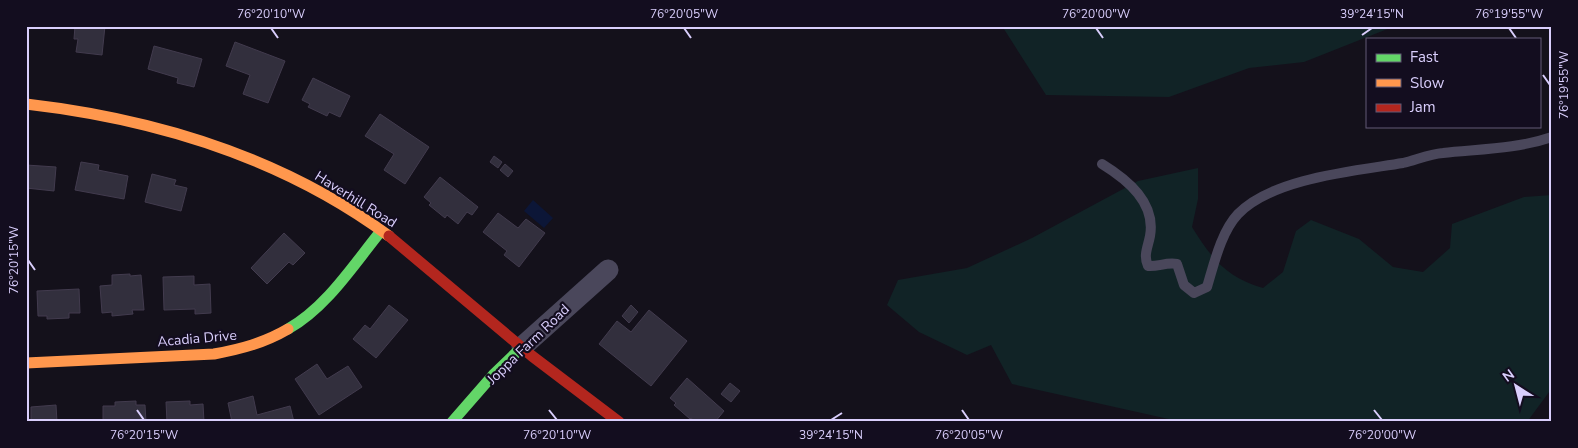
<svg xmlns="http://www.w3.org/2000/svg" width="1578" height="448" font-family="'Nunito Sans',sans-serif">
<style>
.green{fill:#112326}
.water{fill:#0c1637}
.building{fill:#322f3d;stroke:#423b4e}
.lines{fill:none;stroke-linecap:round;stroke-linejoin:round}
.lane{stroke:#4a475b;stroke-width:10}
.street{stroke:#4a475b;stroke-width:21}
.fast{stroke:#63d668;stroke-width:11}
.slow{stroke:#ff974d;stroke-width:11}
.jam{stroke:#b3261e;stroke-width:11}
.ticks{fill:none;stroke:#d9cefc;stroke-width:2}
.labels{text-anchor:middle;stroke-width:4.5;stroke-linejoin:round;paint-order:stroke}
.street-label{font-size:14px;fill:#d9cefc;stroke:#130d1f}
.neatline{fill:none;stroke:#d9cefc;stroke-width:2}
.ticks-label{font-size:12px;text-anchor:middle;fill:#d9cefc}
</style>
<rect width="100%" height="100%" fill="#14111b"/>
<!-- green -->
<path class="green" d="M1002,26H1395L1304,62L1249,68L1169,97L1046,95Z
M1198,168V199L1192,227C1211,258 1227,278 1263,288L1283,272L1296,231L1311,220L1359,239L1393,267L1423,272L1450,248L1452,224L1524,197L1552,195V307L1550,310L1552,312V388L1527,422H1182L1012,384L991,345L967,355L919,332L887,305L898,280L967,268L1032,238L1138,181Z"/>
<!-- water -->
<path class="water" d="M533,200L553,218L544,228L524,211Z"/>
<!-- building -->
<path class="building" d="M75,26H105L102,55L76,52L78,39H74Z
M235,42L285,61L268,103L243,94L250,75L226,66Z
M154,46L202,59L194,87L177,83L178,78L148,69Z
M313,78L350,96L340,117L329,112L327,116L308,107L310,104L302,100Z
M380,114L429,147L405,184L384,170L394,154L365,136Z
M494,156L502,162L498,168L490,162Z
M26,159V165L56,167L54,191L26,188Z
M81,162L99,165L98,170L128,176L124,199L75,190Z
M505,164L513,171L508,177L500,170Z
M152,174L176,180L174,185L187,188L181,211L145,202Z
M440,177L478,207L472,215L467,212L458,224L447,215L445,218L429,205L431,203L424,197Z
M498,213L518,228L526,219L545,233L519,267L504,255L507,251L483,232Z
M284,233L305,253L293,265L289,262L267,284L251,268Z
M130,274V276L141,275L144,310H132L133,314L112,316V312L102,313L100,286L112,285V275Z
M194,276V285L210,284L211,313L195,314V309L164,310L163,277Z
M79,289L80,313H69V318L47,319V316H38L37,291Z
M389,305L408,320L376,358L353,339L365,325L370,329Z
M631,305L638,312L629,323L622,316Z
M649,310L687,341L651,386L599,344L617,321L631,332Z
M317,364L327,379L348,366L362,387L319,415L295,379Z
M687,378L724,411L715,422H696L691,418L690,419L674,405L676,403L670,398Z
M730,383L740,391L731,402L721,394Z
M253,396L257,415L290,406L294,422H232L228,403Z
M136,401V405H145L146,422H103V406H115V402Z
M190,401V405L203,404L204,422H167L166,402Z
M56,405L57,422H31V407Z"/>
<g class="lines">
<!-- lane -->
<path class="lane" d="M1102,164C1128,180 1156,203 1150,236C1148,247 1143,255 1148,266C1158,267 1166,262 1177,264L1184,285L1194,293L1207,287C1214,264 1221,232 1238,214C1273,178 1354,171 1403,163C1416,160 1429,154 1443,153C1480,149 1517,149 1552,137"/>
<!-- street -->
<path class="street" d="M522,347L608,270"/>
<!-- fast -->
<path class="fast" d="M288,329C327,307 354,264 381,231
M452,422L493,375L522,347"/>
<!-- slow -->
<path class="slow" d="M26,104C156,119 282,157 389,236
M26,363L214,354C241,349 264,343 288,329"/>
<!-- jam -->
<path class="jam" d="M389,236L532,356L619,422"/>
</g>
<!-- ticks -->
<path class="ticks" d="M271,28L278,38M684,28L691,38M1096,28L1103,38M1509,28L1516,38M1362,35L1372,28M1543,75L1550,85M28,260L35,270M137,410L144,420M549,410L557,420M962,410L969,420M1374,410L1382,420M831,420L842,413"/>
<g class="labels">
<!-- street labels -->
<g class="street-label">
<text transform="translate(356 199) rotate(32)" y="5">Haverhill Road</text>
<text transform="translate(197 338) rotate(-5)" y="5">Acadia Drive</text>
<text transform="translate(528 344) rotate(-44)" y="5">Joppa Farm Road</text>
</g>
</g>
<!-- border -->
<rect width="1578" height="448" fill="none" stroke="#130d1f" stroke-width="55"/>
<!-- legend -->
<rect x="1366" y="38" width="175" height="90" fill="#130d1f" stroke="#625a77"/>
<rect x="1376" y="54" width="25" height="8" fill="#63d668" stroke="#625a77"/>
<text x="1410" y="62" font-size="15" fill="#d9cefc">Fast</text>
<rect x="1376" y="79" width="25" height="8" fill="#ff974d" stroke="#625a77"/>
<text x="1410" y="88" font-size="15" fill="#d9cefc">Slow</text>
<rect x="1376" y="104" width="25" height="8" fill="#b3261e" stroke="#625a77"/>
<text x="1410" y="112" font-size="15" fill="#d9cefc">Jam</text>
<!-- north arrow -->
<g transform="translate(1516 386) rotate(324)" stroke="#130d1f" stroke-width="4" paint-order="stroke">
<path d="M0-4L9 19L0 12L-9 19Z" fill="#d9cefc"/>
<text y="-8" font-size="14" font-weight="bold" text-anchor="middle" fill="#d9cefc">N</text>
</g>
<rect x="28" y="28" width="1522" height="392" class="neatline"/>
<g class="ticks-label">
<text x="271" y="18">76°20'10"W</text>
<text x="684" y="18">76°20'05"W</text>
<text x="1096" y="18">76°20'00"W</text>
<text x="1372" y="18">39°24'15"N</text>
<text x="1509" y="18">76°19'55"W</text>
<text transform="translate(1564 85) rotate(-90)" y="4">76°19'55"W</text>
<text transform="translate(14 260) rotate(-90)" y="4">76°20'15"W</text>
<text x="144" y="439">76°20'15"W</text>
<text x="557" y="439">76°20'10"W</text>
<text x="831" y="439">39°24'15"N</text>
<text x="969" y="439">76°20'05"W</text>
<text x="1382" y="439">76°20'00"W</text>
</g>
</svg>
